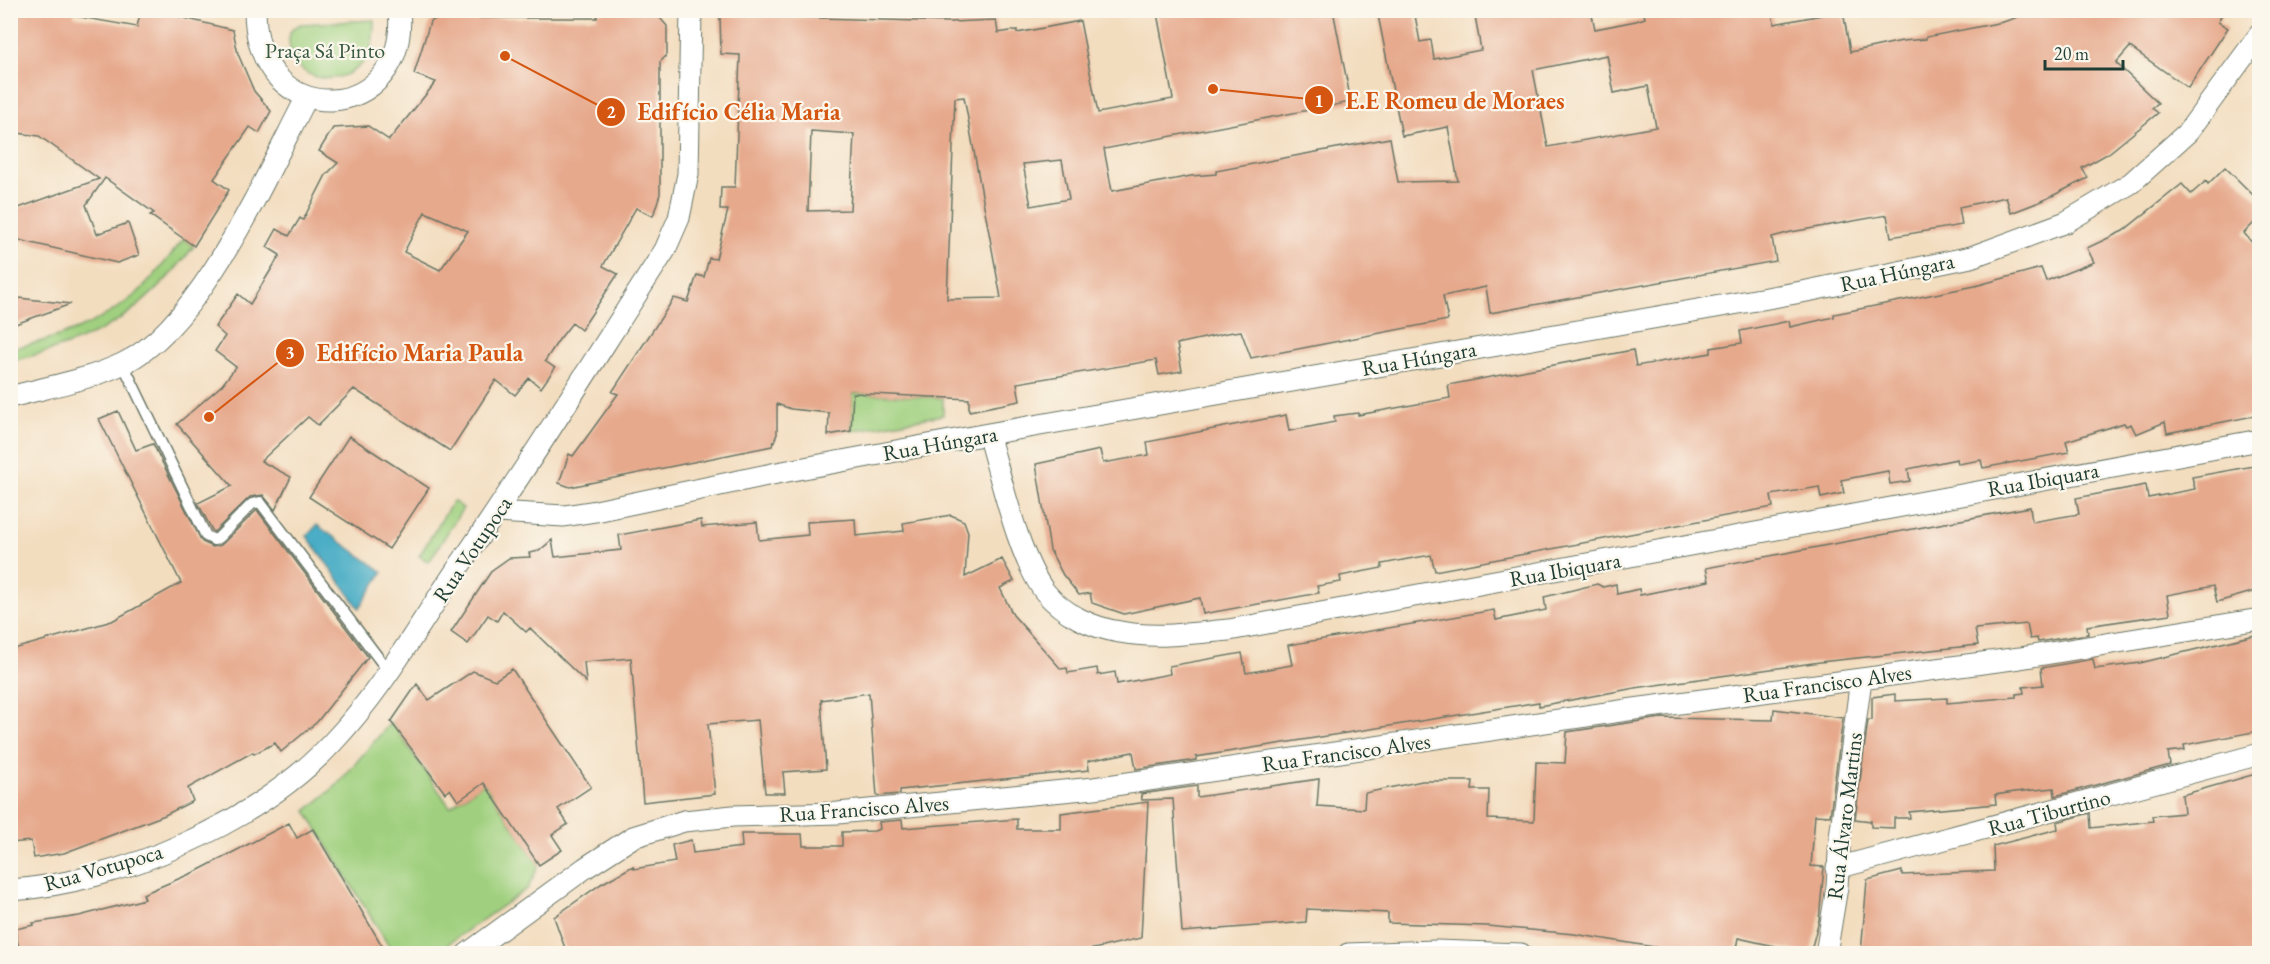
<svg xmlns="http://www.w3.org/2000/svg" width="2270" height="964" font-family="'EB Garamond',serif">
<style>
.green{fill:#a0d07f;stroke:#60865a;stroke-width:1.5}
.water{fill:#44abc4;stroke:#32747c;stroke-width:1.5}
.building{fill:#e6a98c;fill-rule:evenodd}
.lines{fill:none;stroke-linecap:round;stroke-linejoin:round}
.service-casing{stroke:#697565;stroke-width:13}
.minor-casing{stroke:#697565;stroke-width:23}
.service{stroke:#fff;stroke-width:10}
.minor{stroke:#fff;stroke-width:21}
.labels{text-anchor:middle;stroke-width:4.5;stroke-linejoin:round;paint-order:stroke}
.park-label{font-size:22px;fill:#395a43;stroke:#fbf7ec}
.street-label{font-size:22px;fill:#1f3d34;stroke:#fbf7ec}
.leader{fill:none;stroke:#d45610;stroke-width:2}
.callout-dot{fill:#d45610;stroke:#fbf7ec;stroke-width:2}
.mark-label{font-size:18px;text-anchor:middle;font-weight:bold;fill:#fff}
.callout-label{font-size:24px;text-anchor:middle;font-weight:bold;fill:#d45610;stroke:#fbf7ec;stroke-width:4.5;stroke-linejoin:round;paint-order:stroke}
</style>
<rect width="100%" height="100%" fill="#fbf7ec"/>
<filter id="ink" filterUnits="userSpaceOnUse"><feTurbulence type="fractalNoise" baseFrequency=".0167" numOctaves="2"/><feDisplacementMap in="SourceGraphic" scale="12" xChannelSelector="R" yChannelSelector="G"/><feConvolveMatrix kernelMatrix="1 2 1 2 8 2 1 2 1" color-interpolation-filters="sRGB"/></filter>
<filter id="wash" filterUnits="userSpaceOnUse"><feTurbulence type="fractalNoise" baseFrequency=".008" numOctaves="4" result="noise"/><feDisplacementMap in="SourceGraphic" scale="24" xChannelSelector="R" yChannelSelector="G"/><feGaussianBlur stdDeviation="1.35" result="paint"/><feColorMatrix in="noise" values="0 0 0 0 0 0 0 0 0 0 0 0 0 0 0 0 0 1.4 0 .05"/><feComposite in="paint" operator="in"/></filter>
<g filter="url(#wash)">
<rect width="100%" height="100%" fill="#f3ddbf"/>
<!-- green -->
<path class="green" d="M374,20C374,32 373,50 365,60C342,90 291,83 289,41C289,31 292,28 301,24Z
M184,239L194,246C141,316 95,342 11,361L10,349C56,339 99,325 135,295C154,279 168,257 184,239Z
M853,393L943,398V415L851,431Z
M453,501L463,508L429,562L419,556Z
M391,722L450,807L484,783L539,865L528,888L435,953H393L306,811L336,786Z"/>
<!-- water -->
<path class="water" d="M317,525L383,572L359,608L307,536Z"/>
<g id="blocks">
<!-- building -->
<path class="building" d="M10,10H75L74,16L137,27L141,10H152L233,30L238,54L254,91L271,111L259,133L250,127L214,179L229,190L194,246L150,215L154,213L105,178L86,205L97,234L128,223L139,255L117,263L10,238V211L99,179L39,136L18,133V131L10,129Z
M1172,10H1333L1351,102L1104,149L1112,191L1191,176L1216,174V171L1390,138L1398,182L1458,181L1448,127L1402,136L1377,10H1414L1420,42L1431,40L1434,59L1481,50L1474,10H1591L1595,29L1636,21L1645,18L1643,10H1772L1774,24L1843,11L1850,52L1902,41L1926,39V37L2003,22L2039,10H2224L2218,22L2228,28L2188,88L2130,47L2116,63L2158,103L2152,108L2158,113L2109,153L2082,168L2088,178L2042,201L2011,213L2006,197L1959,207L1962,225L1891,237L1887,215L1791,232L1772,237L1776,261L1490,313L1486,287L1443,296L1448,320L1251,358L1241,331L1227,333L1177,344L1182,371L1159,375L1156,360L1017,383L1020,401L969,411V399L853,393L851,431L828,435L829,413L791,409L777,404V434L772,446L570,487L559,483L569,454L573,456L618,394L612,392L674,298L688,302L697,275L704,277L709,258L716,259L728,210H720L721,187H735L740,55L721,54L720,15L951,22L996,20L998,33L1017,30V33L1080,21L1098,113L1173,99L1157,13ZM1607,55L1614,93L1648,86L1656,127L1548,147L1533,70ZM964,97L1001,298L947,299L955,98ZM811,131L854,134L850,210L808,211ZM1062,160L1069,199L1031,206L1023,164Z
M654,11L667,26V55L660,62V194L653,216L636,208L603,266L618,274L581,330L572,323L558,341L545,361L555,368L541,388L529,378L515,395L496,380L450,451L354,389L318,425L308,417L261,461L291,477L275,510L263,495L250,497L214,532L212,530L198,503L232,486L177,424L222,385L236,367L215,351L225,336L215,327L238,294L250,304L280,255L267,247L277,229L289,236L300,218L303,220L326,175L338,163L319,151L333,128L368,126L389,140L436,82L414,74L430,22L437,18H597V12ZM425,212L468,231L440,270L404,252Z
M2225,167L2259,201V218L2244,233L2259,251V415L2167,433L2165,422L2136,434L2131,424L2126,426L2124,423L2066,441L2069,452L1983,468L1981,460L1958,464L1957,459L1908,469L1910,481L1890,484L1888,471L1841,480L1844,493L1821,498L1819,487L1771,495L1773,507L1435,571L1431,555L1408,559L1382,564V568L1340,576L1341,582L1317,586L1319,593L1203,614L1200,598L1124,614L1092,603L1090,593L1079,595L1063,575L1050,550L1036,464L1100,450L1103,463L1149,455L1147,442L1286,415L1289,431L1335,422L1334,416L1358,413V415L1450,398L1448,385L1633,350L1636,366L1711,353V348L1742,343L1740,331L1789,321L1790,327L1834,317V314L1975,286L2041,268L2046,281L2094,262L2087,248L2123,231L2182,184L2191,194L2206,181L2208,184Z
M10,297L71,304L10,326Z
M118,411L136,450L153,444L202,542L213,547L221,545L257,510L368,657L317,722L281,752L275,743L254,754L253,752L188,788L193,801L165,815L64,853L34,858L31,841L10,843V650L112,621L181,583L99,419Z
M349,436L429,488L389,549L309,497Z
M2259,465V590L2217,602L2213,586L2167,595L2170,614L2087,626L2088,634L2038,642L2037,638L2030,639L2027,624L1975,629L1978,645L1820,662L1635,688L1539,706V702L1196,757V760L1136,769L1133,752L1088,761L1089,770L900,790V794L877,796L869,693L821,700L826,769L783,772L785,793H765L758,720L708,724L715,794L643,802L631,658L584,662L586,682L530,628L526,632L503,611L497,621L488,615L468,644L451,632L492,570L509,558L530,557L529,553L539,551L552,540L555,557L621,550L619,535L701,520L702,527L757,522L759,540L808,535L807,522L855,519L856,536L904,531L903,523L951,515L964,521L968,532L965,577L1002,559L1014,581L1000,588L1013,615L1061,669L1067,668L1068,673L1097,668L1098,675L1115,672L1117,684L1170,674L1169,666L1242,653L1246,673L1292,665L1288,645L1494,610L1496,620L1546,610L1544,597L1597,584L1603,587L1616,584L1617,594L1639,589L1640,595L1709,581L1706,568L2030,507L2032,522L2079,514L2076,498L2146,485L2148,498L2195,489L2192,477Z
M2259,634V731L2184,745L2185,750L2168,752L2170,765L2055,796L2054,788L2015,792L1995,795L1996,804L1909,812L1910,818H1894V828L1871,827V821L1855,819L1868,720H1872V697L1895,694V701L1947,698V703L2016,697V694L2024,693L2023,687L2043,685L2041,668L2093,659L2095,669L2140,663Z
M512,669L591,787L558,809L568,824L552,835L562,850L539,865L484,783L458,801L450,789L445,793L391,722L417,684L429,700L473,671L495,680Z
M1774,709L1843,718L1830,816L1815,815L1811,866L1824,867L1819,920L1810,954L1738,938L1735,954H1697L1574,934L1487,926L1388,923V913L1307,909L1306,922L1182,932L1173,799L1142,800L1141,794L1197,786V797L1319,779L1317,806L1364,809L1365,793L1422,781H1473L1472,790H1489L1488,819L1534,821L1536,762L1565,763L1567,732L1661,718L1773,720Z
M2259,773V954H1861L1867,880L1902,871V875L1994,871L1993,846L2058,829L2057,822L2090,813L2091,828L2153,821L2152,816L2184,813L2182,795Z
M1148,802L1141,938L1072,954H567L554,917L601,884L633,866L634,869L675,862L672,845L691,840L693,853L742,847L741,834H802L803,846H842V832L874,831L880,829L879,822L902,820L903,828L1017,819V829H1061V813Z
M289,823L297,838L313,829L387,954H20L15,929L34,925L33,923L79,916L145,899L143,894L197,871Z"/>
</g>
</g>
<g filter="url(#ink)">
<use href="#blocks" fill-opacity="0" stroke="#697565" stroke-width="1.5"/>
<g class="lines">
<!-- service casing -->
<g class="service-casing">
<path id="service" d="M123,364L206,536L214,540L218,538L252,504L260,502L389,672"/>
</g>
<!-- minor casing -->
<g class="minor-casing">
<path id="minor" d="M255,10C256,136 411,124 399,10
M10,397C47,387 89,380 124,363C201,326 267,173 307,97
M988,434C1001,477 1019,559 1045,592C1063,614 1093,628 1120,632C1156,639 1193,633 1229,630L2260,440
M498,512L564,516L596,511L777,473L988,434L1807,291L1971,257L2066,222L2131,183L2188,132L2260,34
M1837,868L2260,754
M10,890C119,883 257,823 332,743C385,687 422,619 466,556C535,456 599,352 665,250L679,218L688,174L691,10
M467,954L585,868L633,837L684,821L733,816L838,813L1094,788L1634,709L2020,658L2260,619
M1348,954L1436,951L1521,954
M1826,954L1837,887L1840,837L1861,679"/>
</g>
<!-- service -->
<use href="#service" class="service"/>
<!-- minor -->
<use href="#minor" class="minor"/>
</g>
</g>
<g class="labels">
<!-- park labels -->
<g class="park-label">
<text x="325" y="58">Praça Sá Pinto</text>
</g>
<!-- street labels -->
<g class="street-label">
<text transform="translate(1897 272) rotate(-12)" y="8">Rua Húngara</text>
<text transform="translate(1419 358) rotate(-10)" y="8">Rua Húngara</text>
<text transform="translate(940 443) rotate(-10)" y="8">Rua Húngara</text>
<text transform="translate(2043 479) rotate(-10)" y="8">Rua Ibiquara</text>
<text transform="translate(472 549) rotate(-56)" y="8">Rua Votupoca</text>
<text transform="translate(1565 569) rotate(-10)" y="8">Rua Ibiquara</text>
<text transform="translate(1827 683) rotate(-8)" y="8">Rua Francisco Alves</text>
<text transform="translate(1346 752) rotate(-8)" y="8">Rua Francisco Alves</text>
<text transform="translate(864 808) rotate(-4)" y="8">Rua Francisco Alves</text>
<text transform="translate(2049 812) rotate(-15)" y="8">Rua Tiburtino</text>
<text transform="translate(1844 816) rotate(-83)" y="8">Rua Álvaro Martins</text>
<text transform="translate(103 867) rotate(-16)" y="8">Rua Votupoca</text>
</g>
</g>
<!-- callouts -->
<path class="leader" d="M1213 89L1319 100M505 56L611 112M209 417L290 353"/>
<g class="callout-dot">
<circle cx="1213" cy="89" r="6"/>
<circle cx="505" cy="56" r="6"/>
<circle cx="209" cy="417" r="6"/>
<circle cx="1319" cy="100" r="15"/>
<circle cx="611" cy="112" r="15"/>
<circle cx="290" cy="353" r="15"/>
</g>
<g class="mark-label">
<text x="1319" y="107">1</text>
<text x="611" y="118">2</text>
<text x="290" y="359">3</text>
</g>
<g class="callout-label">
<text x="1455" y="109">E.E Romeu de Moraes</text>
<text x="739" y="120">Edifício Célia Maria</text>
<text x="420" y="361">Edifício Maria Paula</text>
</g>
<!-- margin -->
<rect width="2270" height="964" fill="none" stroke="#fbf7ec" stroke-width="36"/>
<!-- scale -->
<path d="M2045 60v9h78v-9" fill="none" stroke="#1f3d34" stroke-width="3"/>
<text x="2054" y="60" font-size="18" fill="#1f3d34" stroke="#fbf7ec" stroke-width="4.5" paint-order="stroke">20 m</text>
</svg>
